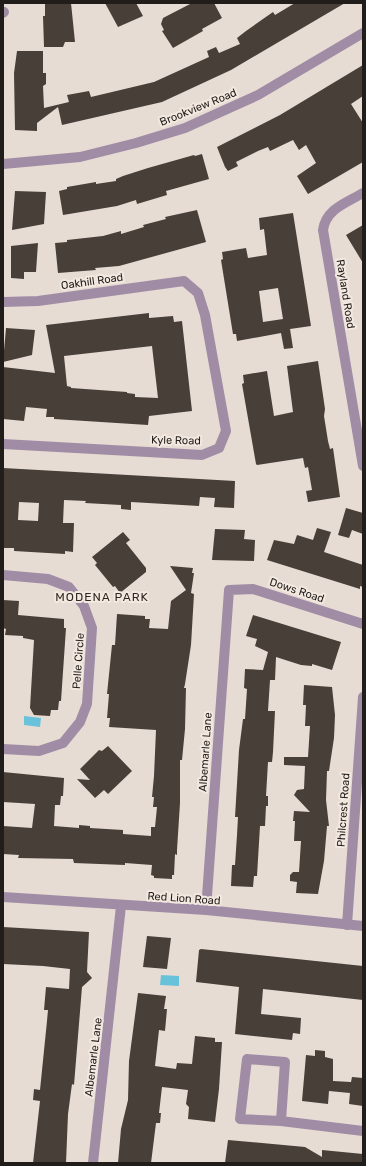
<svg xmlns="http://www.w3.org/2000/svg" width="366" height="1166" font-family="Rubik,sans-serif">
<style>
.water{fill:#68c3da}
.building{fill:#483f39;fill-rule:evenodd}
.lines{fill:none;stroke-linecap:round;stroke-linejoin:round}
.minor{stroke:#a08da5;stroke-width:10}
.tertiary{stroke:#a08da5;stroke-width:10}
.labels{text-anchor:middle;stroke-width:4;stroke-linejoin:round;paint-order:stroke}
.street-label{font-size:11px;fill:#211d1a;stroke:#f4e9e1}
.neighbourhood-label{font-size:12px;letter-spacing:1px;fill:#2f2721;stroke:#f4e9e1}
</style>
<rect width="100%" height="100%" fill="#e7dcd4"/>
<!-- water -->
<path class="water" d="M24,716L41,718L40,727L24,725Z
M161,975L179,976V986L160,985Z"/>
<!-- building -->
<path class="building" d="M45,3H71L75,42H65L63,47H44L43,16H45Z
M105,3H136L143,16L118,27Z
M192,3H214L222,18L202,29L203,31L173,48L162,31L164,30L161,24L163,18Z
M295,3H345L231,70L162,102L62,125L58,107L37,123V131L15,130L14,73L17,51H43V73H46V84L43,86L44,108L69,102L67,95L89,91L91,97L154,82L209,57L207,51L216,47L219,53L240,44L237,38L246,31L273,12L275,15Z
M363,65V96L351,104L363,123V162L308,194L297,176L316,163L306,145L299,150L293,140L270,151L268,147L258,151L236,162L238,166L228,171L225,167L217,147L280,115Z
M202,154L209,179L166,191L167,195L137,204L136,200L117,206L63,215L59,191L67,189V187L96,182V184L116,181V179L123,176L148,168L194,155L195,156Z
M15,191L46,192L44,224L12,230Z
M197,210L206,242L119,266L95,268L96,270L58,273L55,243L67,242V240L103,236L121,231V234L144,227L143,225L166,219L165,217Z
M293,213L311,326L290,329L293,348L284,349L281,333L237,341L236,334H233L232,328L221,260L223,259L222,252L246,248L248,258L267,255L264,229L260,230L259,218ZM278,288L283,319L263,322L259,291Z
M363,225V263L346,235Z
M38,243L36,272H24V279L11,278V246Z
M149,313V318L173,316L174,322L182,321L192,411L149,416L148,425L54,419V417H46L47,409L26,407L24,421L3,419V367L55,373L46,325ZM152,346L158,398L135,397V394L127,393V392L71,388V387L67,386L64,356Z
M6,328L35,330L32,355L3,362Z
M318,361L325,409L324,416L328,441L330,449L333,448L340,497L308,502L306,491L312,490L308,467L305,468L303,458L257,465L256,464L242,384L244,383L243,375L267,371L274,416L293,412L287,366Z
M3,468L235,481L234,508L214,507L215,498L200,497L199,506L131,502V510L121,509V505L85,503L86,501L64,500L63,523H74L73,552L65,551V554L14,551V548H3ZM19,502L39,503L38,521L18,520Z
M346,508L363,513V534L352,530L349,538L338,535Z
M317,528L331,532L324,552L363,565V587L360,586V589L267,560L274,540L294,544L297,535L313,540Z
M215,529L245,530L244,539L255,540L254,561L212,560Z
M123,532L130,540L126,543L146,568V572L120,593L115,586L113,587L95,565L97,563L92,557Z
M170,566L193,568L192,573H194L191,593L194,594L191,645L185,684L184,688H186L185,729L182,760H180V803L177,850V855L175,854L174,875H172V879L154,878V876L151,875L152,865L125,863V865L74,863L73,859L18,858L19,855L3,854V826L32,828L35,804L3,802V772L64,778L63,796H61L60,805H55L54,826L79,828V825L90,826V828L123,830V834L151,836V827H155L157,807H153L154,797H152L154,776L156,730L109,727L110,718H107L109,694H107L112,645H115L117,614L145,616V619H150L149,628L168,629L171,601L186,590Z
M3,600L19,601L18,615L64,619V628H66L61,701H59L58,710H51L50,716L34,715L30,708L34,640L23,638V636L5,635L6,629L3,628Z
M253,615L341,642L332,670L312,664V666L301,665L276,657L275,680H270L268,711H275L273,752L272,762H268L266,796H268V806H266L265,826H260L257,876H254L253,887L231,886L232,865H235L237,835L238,817H235L239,750L243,719H245L247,689L244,688L245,669L263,670L268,652L255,646L257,639L246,636Z
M304,685L332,687L335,715L334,738L329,771H327L326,800L329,826H327L324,861L318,894L296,893L297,882L290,881V875L293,872H299L301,841H294L295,821H293L294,811L310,812L294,795L297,790L304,789L305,766L284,765V757H308L310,726H305L306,705H303Z
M108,746L132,771L108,794L104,790L95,798L77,779L90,780L80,769L99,750L102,751Z
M3,927L89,932L87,972L92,978L82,987L74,1085L72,1084L68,1114L66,1163H33L40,1101L33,1100L34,1089L40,1090L47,1021L48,1010H44L46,987L69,989L70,969L43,966L3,964Z
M147,936L171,938L167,969L143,967Z
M201,949L363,966V1000L263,989L261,1014L301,1018L300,1034L293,1033L292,1040L235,1034L239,987L196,982L199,950Z
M138,993L166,996L164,1009H167L165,1031L159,1030L155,1066L176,1069L177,1063L192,1064L195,1036L215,1038V1042H222L219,1089L215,1122L188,1119L189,1107L186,1104L188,1090L162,1087L159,1113H161L160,1123H156L151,1163H118L121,1129L128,1100L129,1061Z
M315,1050L325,1051V1057L333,1059V1081L351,1082L352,1077L363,1078V1106L349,1104L350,1093L329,1091L328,1104L302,1101L306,1055L315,1056Z
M228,1140L305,1147L322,1157V1150L363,1154V1163H225Z"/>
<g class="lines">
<!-- minor -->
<path class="minor" d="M3,13L4,12
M3,164L80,157L136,143L185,128L258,95L363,33
M363,193C346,203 326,209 323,230L363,466
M3,302L38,301L184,281L198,293L205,315L226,431L219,448L202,455L3,444
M3,575L48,579L69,587L84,606L92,628L87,704L80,722L63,743L39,751L3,749
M206,910L229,590L253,589L363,624
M347,925L363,697
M281,1121L285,1062L247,1059L240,1119L281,1121L363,1131
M93,1163L121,906"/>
<!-- tertiary -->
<path class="tertiary" d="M3,897L206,910L363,926"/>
</g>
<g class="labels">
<!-- street labels -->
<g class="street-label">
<text transform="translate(198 107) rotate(-22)" y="4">Brookview Road</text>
<text transform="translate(92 281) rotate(-8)" y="4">Oakhill Road</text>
<text transform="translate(346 294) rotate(81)" y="4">Rayland Road</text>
<text transform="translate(176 440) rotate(1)" y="4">Kyle Road</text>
<text transform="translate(297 590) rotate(18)" y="4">Dows Road</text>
<text transform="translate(78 661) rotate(-86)" y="4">Pelle Circle</text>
<text transform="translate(205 752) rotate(-86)" y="4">Albemarle Lane</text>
<text transform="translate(343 810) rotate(-86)" y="4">Philcrest Road</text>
<text transform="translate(184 898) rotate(4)" y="4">Red Lion Road</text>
<text transform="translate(93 1057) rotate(-83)" y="4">Albemarle Lane</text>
</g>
<!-- neighbourhood labels -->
<g class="neighbourhood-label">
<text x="102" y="601">MODENA PARK</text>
</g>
</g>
<!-- border -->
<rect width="366" height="1166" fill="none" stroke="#211d1a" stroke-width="8"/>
</svg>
